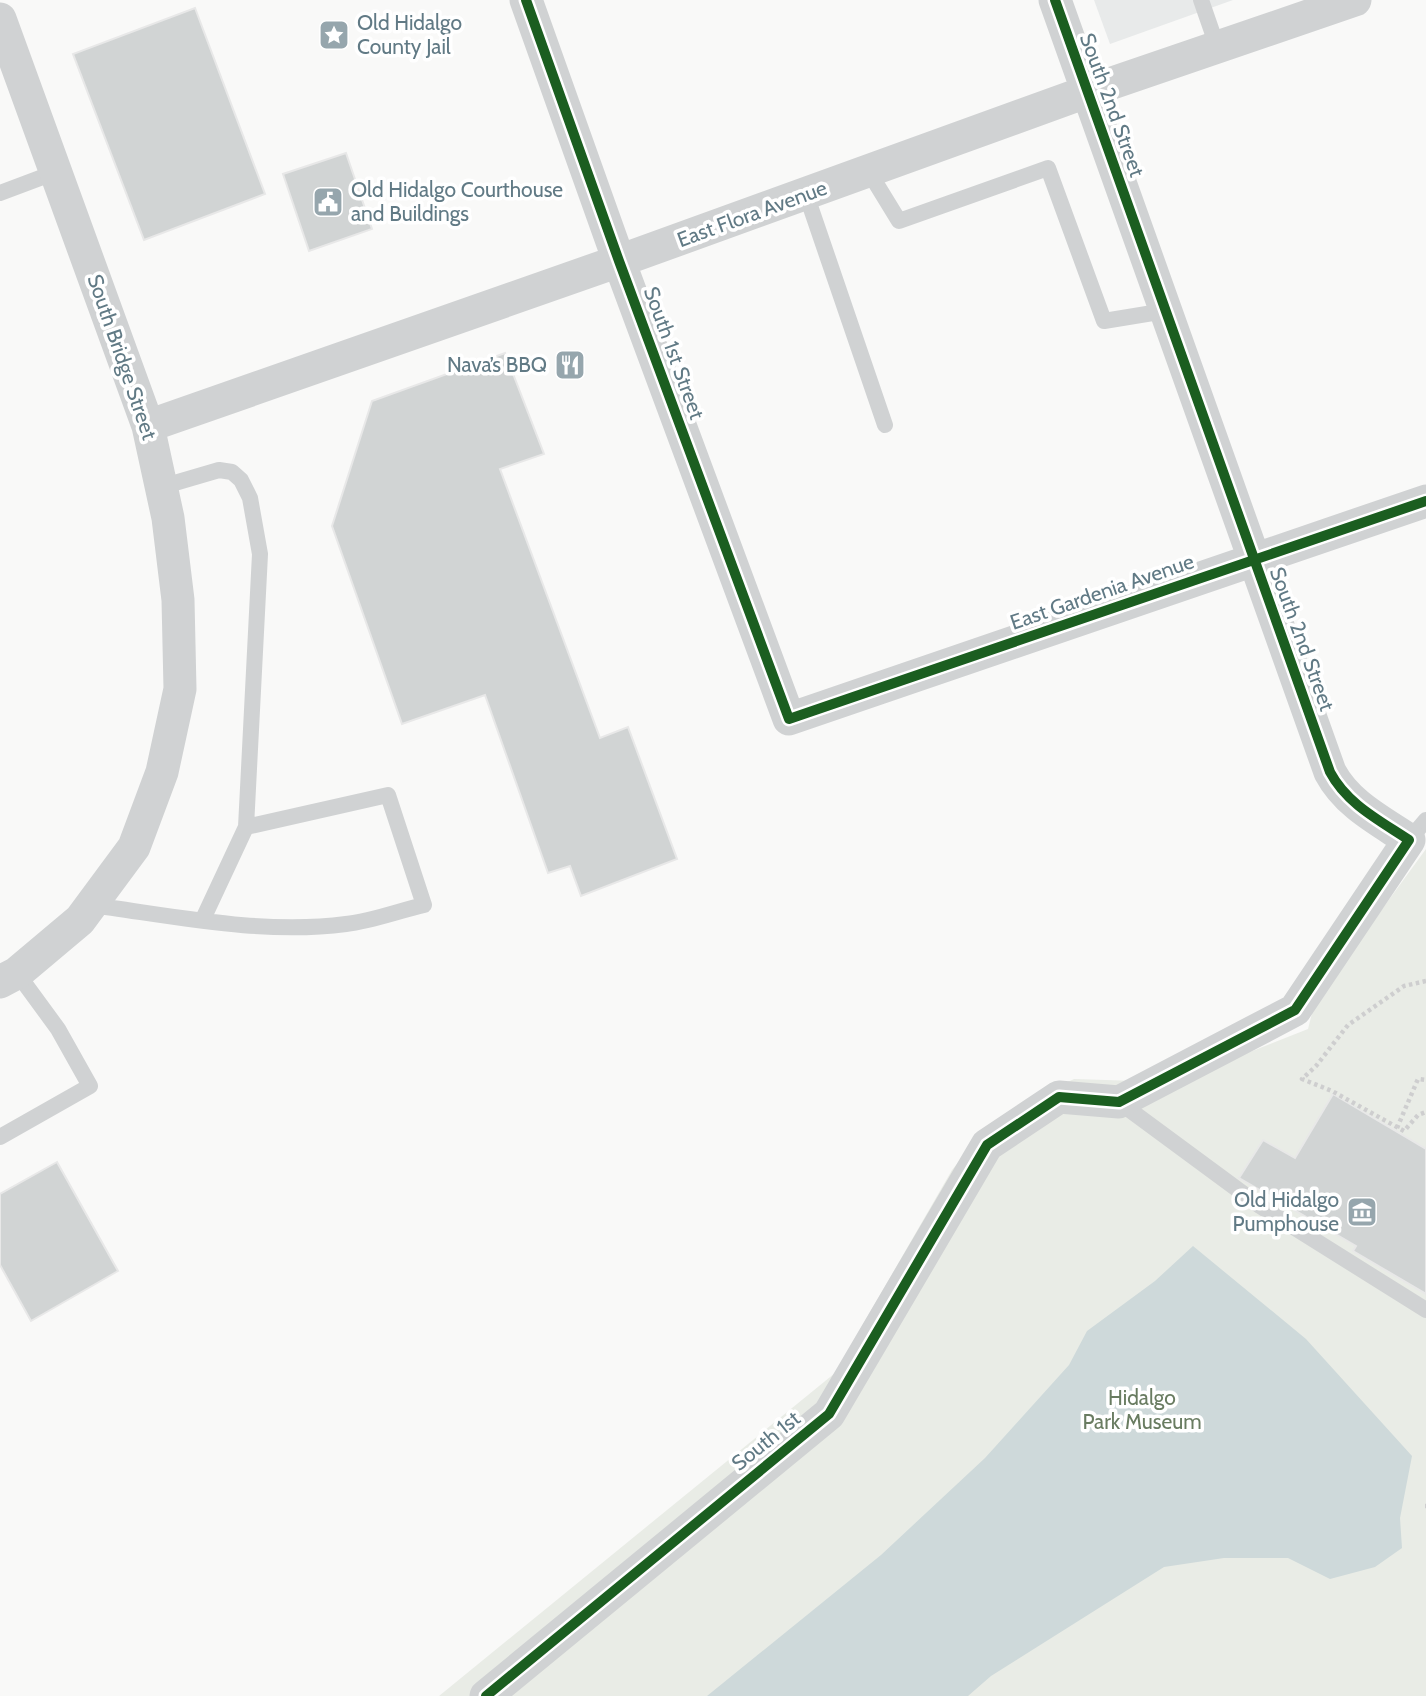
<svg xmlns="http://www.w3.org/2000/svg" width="1426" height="1696" font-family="Cabin,sans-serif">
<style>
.built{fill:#e8eaea}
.green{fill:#e9ece6}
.water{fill:#ced9da}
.building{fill:#d1d4d4;stroke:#e8e8e8;stroke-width:2}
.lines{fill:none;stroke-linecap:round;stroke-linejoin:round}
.path{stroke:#cececf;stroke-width:4.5;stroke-dasharray:3.5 3.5;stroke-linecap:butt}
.lane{stroke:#d0d2d3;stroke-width:16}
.street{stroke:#d0d2d3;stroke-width:33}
.cycleway-casing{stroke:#fff;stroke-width:15}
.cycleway{stroke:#1b5e20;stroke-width:10}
.labels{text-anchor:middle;stroke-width:7;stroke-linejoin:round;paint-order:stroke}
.poi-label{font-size:21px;fill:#617a85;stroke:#fff;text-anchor:start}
.street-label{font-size:21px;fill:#617a85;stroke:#fff}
.park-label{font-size:21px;fill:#697c61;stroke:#fff}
</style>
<rect width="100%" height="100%" fill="#f9f9f8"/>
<!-- built -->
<path class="built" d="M1094,0H1233L1110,44Z"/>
<!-- green -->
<path class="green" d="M1426,849V1696H439L835,1373L952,1170L974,1143L1038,1096L1074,1079L1138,1081L1232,1059L1308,1029L1315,1001Z"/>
<!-- water -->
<path class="water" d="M1193,1246L1306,1339L1412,1456L1400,1518L1402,1548L1375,1567L1330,1579L1288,1558H1224L1164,1567L991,1676L968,1696H707L881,1555L985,1458L1069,1365L1087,1331L1155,1281Z"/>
<!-- building -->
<path class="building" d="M195,8L265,194L144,240L73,54Z
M346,153L372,229L309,251L283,174Z
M505,353L544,454L500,469L600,738L628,727L677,859L581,896L570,866L548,873L485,695L402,724L332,526L372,401Z
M1333,1094L1426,1149V1294L1353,1251L1356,1246L1239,1178L1263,1140L1295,1158Z
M57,1162L118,1271L31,1321L0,1265V1194Z"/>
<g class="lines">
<!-- path -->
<path class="path" d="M1426,981L1404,986L1348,1025L1316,1066L1302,1079L1332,1091L1404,1131L1418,1115L1426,1112
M1397,1128L1418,1079L1426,1080
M1425,1506H1426"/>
<!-- lane -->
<path class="lane" d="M1201,0L1218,49
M869,172L899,221L1048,168L1104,321L1165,311
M0,193L56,172
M806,194L885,425
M161,487L219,470L232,472L241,480L250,498L260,554L246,827
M1409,840L1426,820
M91,905C174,916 262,935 346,924C372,921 398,911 424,905L388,795L246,827L203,919
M1119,1102L1260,1206L1426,1310
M0,1137L90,1086L58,1029L17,973"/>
<!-- street -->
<path class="street" d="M526,0L619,261L789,719L1426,501
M0,19L148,426L168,518L178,600L180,689L162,772L134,847L80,920L17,973L0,982
M148,426L619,261L1086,92L1355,0
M486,1696L829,1414L987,1145L1059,1097L1119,1102L1295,1010L1409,840C1379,820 1347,804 1330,772L1055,0"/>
<!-- cycleway casing -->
<g class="cycleway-casing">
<path id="cycleway" d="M526,0L619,261L789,719L1426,501
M486,1696L829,1414L987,1145L1059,1097L1119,1102L1295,1010L1409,840C1379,820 1347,804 1330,772L1055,0"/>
</g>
<!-- cycleway -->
<use href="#cycleway" class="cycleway"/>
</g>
<!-- icons -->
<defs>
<g id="sight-square" transform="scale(1.575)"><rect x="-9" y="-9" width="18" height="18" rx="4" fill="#96a6ad" stroke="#fff"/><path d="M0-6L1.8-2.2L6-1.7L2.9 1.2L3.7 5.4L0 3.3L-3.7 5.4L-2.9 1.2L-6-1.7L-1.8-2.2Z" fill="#fff"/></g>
<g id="civic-square" transform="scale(1.575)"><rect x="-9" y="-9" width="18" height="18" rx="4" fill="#96a6ad" stroke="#fff"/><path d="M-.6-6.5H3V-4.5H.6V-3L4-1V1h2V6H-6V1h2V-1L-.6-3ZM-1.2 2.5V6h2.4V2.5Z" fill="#fff"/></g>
<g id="restaurant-square" transform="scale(1.575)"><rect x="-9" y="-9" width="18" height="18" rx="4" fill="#96a6ad" stroke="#fff"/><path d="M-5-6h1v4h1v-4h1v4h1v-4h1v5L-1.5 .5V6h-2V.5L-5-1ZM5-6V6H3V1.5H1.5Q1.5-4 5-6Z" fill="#fff"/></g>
<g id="museum-square" transform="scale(1.575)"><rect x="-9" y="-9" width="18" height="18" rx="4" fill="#96a6ad" stroke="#fff"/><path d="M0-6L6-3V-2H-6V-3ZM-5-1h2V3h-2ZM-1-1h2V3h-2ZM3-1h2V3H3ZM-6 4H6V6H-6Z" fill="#fff"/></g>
</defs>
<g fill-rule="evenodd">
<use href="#sight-square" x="334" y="35"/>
<use href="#civic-square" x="328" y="202"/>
<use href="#restaurant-square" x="570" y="365"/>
<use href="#museum-square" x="1362" y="1212"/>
</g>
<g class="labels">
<!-- poi labels -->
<g class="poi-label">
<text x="357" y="30">Old Hidalgo<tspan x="357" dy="24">County Jail</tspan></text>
<text x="351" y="197">Old Hidalgo Courthouse<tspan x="351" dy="24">and Buildings</tspan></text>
<text x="547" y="372" text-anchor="end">Nava’s BBQ</text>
<text x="1339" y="1207" text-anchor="end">Old Hidalgo<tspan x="1339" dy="24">Pumphouse</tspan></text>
</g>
<!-- street labels -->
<g class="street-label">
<text transform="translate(1112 105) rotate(70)" y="7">South 2nd Street</text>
<text transform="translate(752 214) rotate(-20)" y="7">East Flora Avenue</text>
<text transform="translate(674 353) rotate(70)" y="7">South 1st Street</text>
<text transform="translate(122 357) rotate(71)" y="7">South Bridge Street</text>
<text transform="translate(1102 592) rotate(-19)" y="7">East Gardenia Avenue</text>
<text transform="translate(1302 639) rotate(70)" y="7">South 2nd Street</text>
<text transform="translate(766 1441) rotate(-39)" y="7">South 1st</text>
</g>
<!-- park labels -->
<g class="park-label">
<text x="1142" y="1405">Hidalgo<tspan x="1142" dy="24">Park Museum</tspan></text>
</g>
</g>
</svg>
